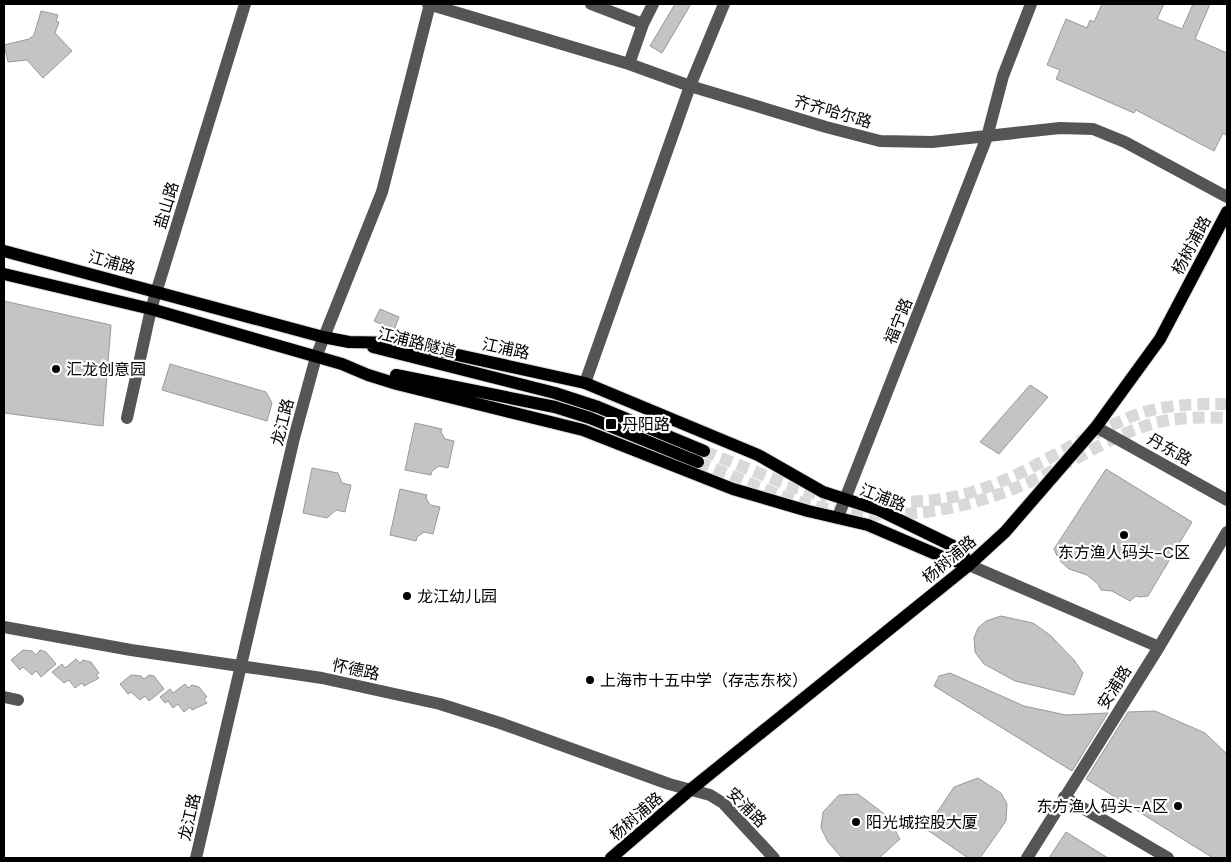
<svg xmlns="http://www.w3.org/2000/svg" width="1231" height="862" font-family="'DM Sans','Noto Sans SC',sans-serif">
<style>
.building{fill:#c4c4c4;stroke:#999}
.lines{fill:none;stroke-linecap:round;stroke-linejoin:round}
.major-tunnel{stroke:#d9d9d9;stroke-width:12;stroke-dasharray:12 6;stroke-linecap:butt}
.major-casing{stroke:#dbdbdb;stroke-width:14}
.minor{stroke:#555;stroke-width:12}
.major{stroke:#000;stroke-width:12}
.poi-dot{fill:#000;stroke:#fff;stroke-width:2}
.labels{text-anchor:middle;stroke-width:4.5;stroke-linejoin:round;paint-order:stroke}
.street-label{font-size:16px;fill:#000;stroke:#fff}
.poi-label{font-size:16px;fill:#000;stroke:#fff;text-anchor:start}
</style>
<rect width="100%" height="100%" fill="#fff"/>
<!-- building -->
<path class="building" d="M675,4H691L662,53L650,46Z
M1102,4H1164L1157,19L1182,29L1193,4H1210L1195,39L1227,53V136L1223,133L1214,151L1136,110L1134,113L1056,79L1060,70L1047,65L1066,19L1087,28L1090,20L1094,22Z
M41,11L58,15L56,21L59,22L55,33L72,51L43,78L27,60L8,62L4,45L29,39L34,35Z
M4,301L111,325L103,426L4,413Z
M380,309L399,317L394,330L374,321Z
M170,364L266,392L272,403L267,421L162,390Z
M1030,385L1048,397L999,454L980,442Z
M415,423L442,429L441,432L445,439L454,441L448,468L439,466L432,471L431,475L405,470Z
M312,468L338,473L342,483L351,485L345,512L336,510L327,518L303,513Z
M1106,469L1192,522L1148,596L1140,597L1136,596L1130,601L1112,591L1101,590L1098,584L1087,575L1069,569L1059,560L1054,549Z
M400,489L427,495L426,498L430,505L440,507L433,534L424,532L417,537L416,541L390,535Z
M1001,616L1033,623L1050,635L1074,660L1083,673L1074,695L1015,681L984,664L975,652L974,638L978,628L986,621Z
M23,650L32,651L36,655L40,650L46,652L56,664L41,677L36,671L32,675L23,667L20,670L11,660Z
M76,659L80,663L83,660L91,662L99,673L96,675L99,678L84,686L82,683L75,688L69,680L64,683L52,672L62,664L65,668Z
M950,673L1024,706L1066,715L1108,713L1072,771L934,686L939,676Z
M131,675L141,676L144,679L149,675L154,676L164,689L149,701L145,696L140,700L131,692L128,694L120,684Z
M185,684L188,688L192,685L199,687L207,697L204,699L207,703L192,710L190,707L184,712L178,704L173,708L168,701L165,703L160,697L170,689L173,693Z
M1155,711L1205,733L1227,754V858H1213L1086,779L1128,712Z
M978,778L1001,793L1007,804L1006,821L980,858H968L926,829L954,787Z
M858,794L887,816L900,839L879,858H842L828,842L821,828L823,812L839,795Z
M1066,832L1108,858H1049Z"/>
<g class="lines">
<!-- major-tunnel -->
<path class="major-tunnel" d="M704,451L796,488L827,497
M698,462C739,478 780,498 822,508C895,524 970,510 1036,479C1073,462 1106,439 1145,426C1171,417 1200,417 1227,418
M857,501C893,502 931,504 966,494C1028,477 1080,435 1141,413C1169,404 1198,404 1227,404"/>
<!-- major casing -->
<g class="major-casing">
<path id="major" d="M4,251L323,337L349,342L403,343L585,383L758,455L823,492L879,510L953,546L962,553L969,565
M4,274L151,309L342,364L368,375L397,384L583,430L733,489L808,511L868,525L945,558L969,565
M373,347L555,393L598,407L704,451
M396,375L555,407L590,418L698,462
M611,858L690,790L969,565L1005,532L1096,427L1160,339L1227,212"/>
</g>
<!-- minor -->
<path class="minor" d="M428,4L629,64L690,86L826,127L880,141L932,142L1060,128L1093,129L1125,142L1227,197
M591,4L643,24L653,4
M629,64L643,24
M585,383L690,86L724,4
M127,418L151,309L245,4
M1096,427L1227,500
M838,517L987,137L1003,76L1031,4
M969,565L1159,647
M4,627L131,650L322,678L440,704L500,723L669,784L710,795L723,803L774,858
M4,697L18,700
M1064,797L1168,858
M196,858L294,438L316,357L382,192L430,4
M1027,858L1159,647L1227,532"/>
<!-- major -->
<use href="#major" class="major"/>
</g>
<!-- markers -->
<g class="poi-dot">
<circle cx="56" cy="369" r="5"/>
<rect x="605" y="418" width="12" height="12" rx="2.5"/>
<circle cx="1124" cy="535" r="5"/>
<circle cx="407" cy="596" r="5"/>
<circle cx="590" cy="680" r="5"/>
<circle cx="1178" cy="806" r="5"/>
<circle cx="856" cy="822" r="5"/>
</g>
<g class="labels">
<!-- street labels -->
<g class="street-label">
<text transform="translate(833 111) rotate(16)" y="6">齐齐哈尔路</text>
<text transform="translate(166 205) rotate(-73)" y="6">盐山路</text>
<text transform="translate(1191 245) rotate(-62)" y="6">杨树浦路</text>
<text transform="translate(112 262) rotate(15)" y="6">江浦路</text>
<text transform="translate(898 321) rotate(-68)" y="6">福宁路</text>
<text transform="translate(417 342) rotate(14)" y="6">江浦路隧道</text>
<text transform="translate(506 348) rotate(12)" y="6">江浦路</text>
<text transform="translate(282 422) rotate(-76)" y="6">龙江路</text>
<text transform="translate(1170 449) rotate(29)" y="6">丹东路</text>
<text transform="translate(883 497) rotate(21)" y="6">江浦路</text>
<text transform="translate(949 559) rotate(-40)" y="6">杨树浦路</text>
<text transform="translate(356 669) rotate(12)" y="6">怀德路</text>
<text transform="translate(1114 687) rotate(-58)" y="6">安浦路</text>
<text transform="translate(747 807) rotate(45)" y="6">安浦路</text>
<text transform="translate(636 816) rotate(-41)" y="6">杨树浦路</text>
<text transform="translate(189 817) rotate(-77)" y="6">龙江路</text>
</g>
<!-- poi labels -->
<g class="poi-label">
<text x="66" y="375">汇龙创意园</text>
<text x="622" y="430">丹阳路</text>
<text x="1124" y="558" text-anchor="middle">东方渔人码头-C区</text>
<text x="417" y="602">龙江幼儿园</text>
<text x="600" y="686">上海市十五中学（存志东校）</text>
<text x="1168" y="812" text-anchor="end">东方渔人码头-A区</text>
<text x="866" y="828">阳光城控股大厦</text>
</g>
</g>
<!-- border -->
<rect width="1231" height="862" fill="none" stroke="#000000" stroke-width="10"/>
</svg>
